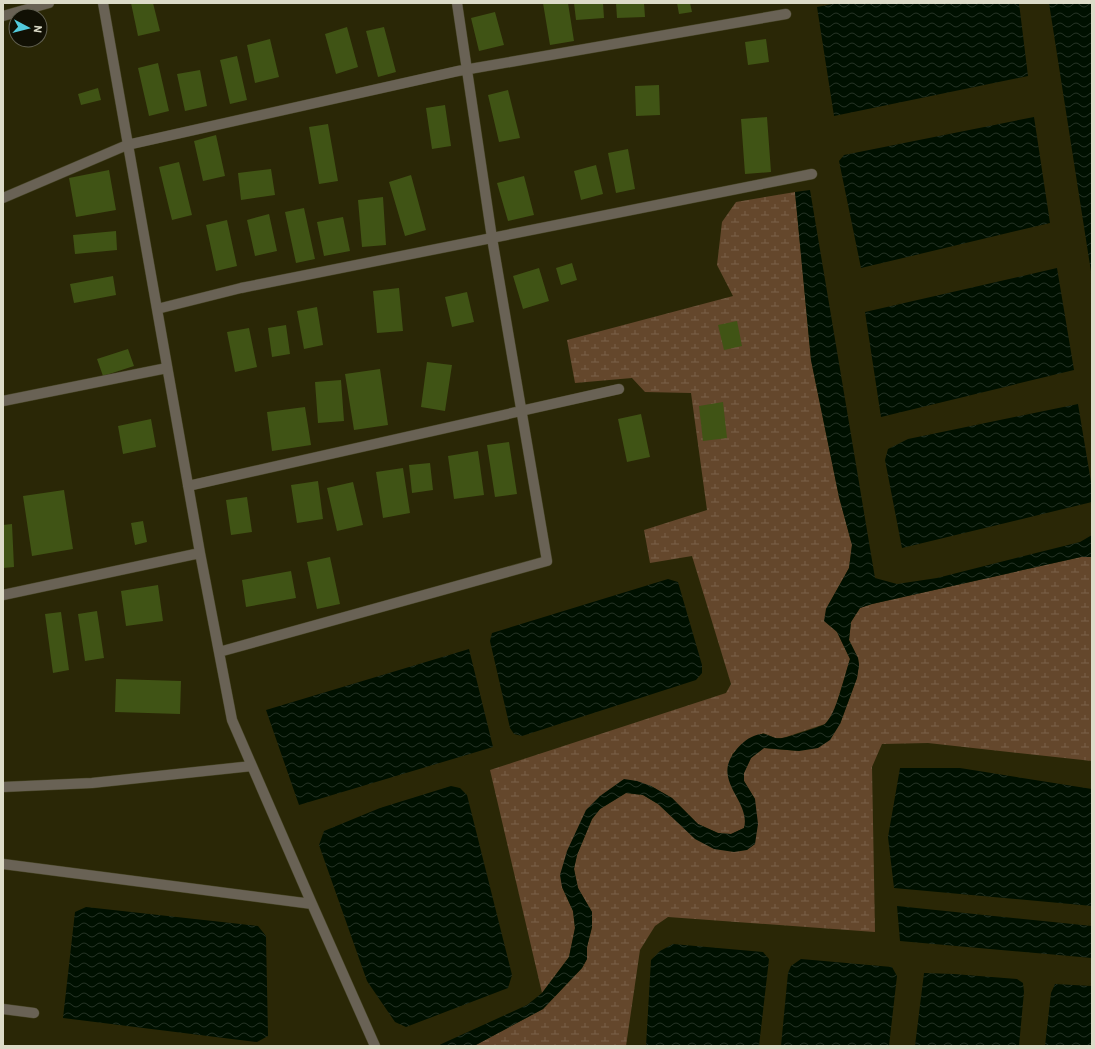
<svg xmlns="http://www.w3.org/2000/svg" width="1095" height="1049" font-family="Barlow,sans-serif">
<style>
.wetland{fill:url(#wetland-marsh)}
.water{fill:url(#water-waves)}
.building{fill:#405415}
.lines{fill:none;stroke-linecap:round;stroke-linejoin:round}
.street-casing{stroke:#464425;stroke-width:11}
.street{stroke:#696255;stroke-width:10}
</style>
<defs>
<pattern id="wetland-marsh" width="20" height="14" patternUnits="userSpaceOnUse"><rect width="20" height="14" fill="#64472c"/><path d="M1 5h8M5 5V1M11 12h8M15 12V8" fill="none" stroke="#7a6149"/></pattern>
<pattern id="water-waves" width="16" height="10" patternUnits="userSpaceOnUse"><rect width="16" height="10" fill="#001000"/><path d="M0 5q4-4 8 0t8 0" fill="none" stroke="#253224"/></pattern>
</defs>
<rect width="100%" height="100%" fill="#2a2706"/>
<!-- wetland -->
<path class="wetland" d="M795,192L811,360L839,497L852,545L849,568L826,609L850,659L834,712L825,724L783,738H775L763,733L732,754L746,821L744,828L731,834L718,833L698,824L672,798L651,786L600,796L562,887L573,911L575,928L569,957L542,993L490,770L726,693L731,684L692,556L650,563L644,530L707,510L691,393L645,392L632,378L575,383L567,340L733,296L717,265L722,222L736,202Z
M1081,557H1092V761L928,743L882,744L872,767L875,932L668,917L655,926L640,950L626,1046H474L543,1009L582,968L587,959V947L592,927V912L578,888L574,869L577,855L592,819L600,809L626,793L643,795L658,804L747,850L755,799L744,781V773L751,758L764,748L799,751L840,724L857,678L859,665L858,658L849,640L851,622L860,608L872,604Z"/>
<!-- water -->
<path class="water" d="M838,3H1019L1028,76L834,116L817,7Z
M1049,3H1092V278Z
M1034,117L1050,223L861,268L839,161L844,155Z
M810,190L875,578L897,584L937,578L1080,542L1092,535V557H1081L872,604L860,608L851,622L849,640L858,658L859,665L857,678L840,724L830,740L818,748L799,751L764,748L751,758L744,773V781L755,799L758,824L755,844L747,850L734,852L714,849L695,839L658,804L643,795L626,793L600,809L592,819L577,855L574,869L578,888L592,912V927L587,947V959L582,968L543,1009L474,1046H437L527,1005L542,993L569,957L575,928L573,911L562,887L560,875L567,851L586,810L600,796L624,779L637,781L651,786L672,798L698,824L718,833L731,834L744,828C750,805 723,788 728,765C732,751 747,735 762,734C768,733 774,740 782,738C786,738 823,726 825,724C836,715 845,674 850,659L837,632L824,621L826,609L849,568L852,545L839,497L811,360L795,192Z
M1057,268L1074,370L881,417L865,312Z
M1078,404L1092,488V502L902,548L885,460L888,449L908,439Z
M668,579L678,582L702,665V673L696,680L522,736L514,734L510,728L490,641L492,633Z
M469,649L493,747L299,805L266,710Z
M900,768H960L1092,789V906L894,888L888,837Z
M451,786L460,788L467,795L512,975L508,988L406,1027L395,1022L367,981L319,845L324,831L380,808Z
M897,906L1092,926V958L900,941Z
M86,907L258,926L266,936L268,1036L257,1042L63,1018L75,912Z
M673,944L763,952L769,959L759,1046H646L651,960L660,951Z
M801,959L892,967L897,976L889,1046H781L788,973L791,966Z
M924,973L954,974L1017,979L1023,983L1024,992L1019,1046H915Z
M1055,984L1092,986V1046H1045L1051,993Z"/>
<!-- building -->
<path class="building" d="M131,3H153L160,31L138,36Z
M543,3H568L574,41L550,45Z
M574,3H603L604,18L576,20Z
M616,3H644L645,17L617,18Z
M677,3H690L692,12L679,14Z
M495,12L504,45L479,51L471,18Z
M347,27L358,67L336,74L325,34Z
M384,27L396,72L378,77L366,31Z
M270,39L279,77L255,83L247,45Z
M766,39L769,62L748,65L745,42Z
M237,56L247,100L230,104L220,60Z
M158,63L169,111L149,116L138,68Z
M200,70L207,106L185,111L177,74Z
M659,85L660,115L636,116L635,86Z
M98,88L101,100L81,105L78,94Z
M508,90L520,138L499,142L488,95Z
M445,105L451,146L432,149L426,108Z
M767,117L771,172L745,174L741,119Z
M328,124L338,181L319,184L309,127Z
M216,135L225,176L203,181L194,141Z
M628,149L635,189L616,193L608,153Z
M179,162L192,215L172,220L159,167Z
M596,165L603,194L581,200L574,171Z
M271,169L275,195L241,200L238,173Z
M109,170L116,210L76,217L69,178Z
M411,175L426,230L405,236L389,182Z
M524,176L534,215L508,221L497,183Z
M383,197L386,245L362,247L358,200Z
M304,208L315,259L296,263L285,212Z
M269,214L277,251L255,256L247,220Z
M343,217L350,251L324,256L317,222Z
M227,220L237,266L216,271L206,225Z
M116,231L117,250L75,254L73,235Z
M572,263L577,280L561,285L556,268Z
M539,268L549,301L523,309L513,276Z
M113,276L116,295L74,303L70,284Z
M399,288L403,331L377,333L373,291Z
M467,292L474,322L452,327L445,297Z
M317,307L323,345L304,349L297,311Z
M737,321L742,346L724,350L718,325Z
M286,325L290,354L272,357L268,328Z
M249,328L257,367L235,372L227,332Z
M128,349L134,366L103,376L97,359Z
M427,362L452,365L445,411L421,407Z
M380,369L388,425L354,430L345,374Z
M341,380L344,421L318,423L315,382Z
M723,402L727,438L703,441L699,406Z
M305,407L311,445L272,451L267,412Z
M641,414L650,457L627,462L618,419Z
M151,419L156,447L123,454L118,426Z
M509,442L517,494L495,497L487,445Z
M478,451L484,495L454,499L448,456Z
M430,463L433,490L412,493L409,465Z
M403,468L410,513L383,518L376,472Z
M318,481L323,519L297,523L291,485Z
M353,482L363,525L337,531L327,488Z
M64,490L73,549L32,556L23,496Z
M247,497L252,532L231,535L226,500Z
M143,521L147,542L135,545L131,523Z
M12,524L14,567L3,568V525Z
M330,557L340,604L317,609L307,562Z
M291,571L296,598L246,607L242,580Z
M158,585L163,621L126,626L121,591Z
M97,611L104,658L85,661L78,614Z
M61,612L69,670L53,673L45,614Z
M116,679L181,681L180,714L115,712Z"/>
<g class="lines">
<!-- street casing -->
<g class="street-casing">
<path id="street" d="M103,3L200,553L232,720L312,904L375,1046
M3,16L49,3
M3,198L127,145L458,71L786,14
M157,309L241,288L812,174
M3,401L167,368
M188,486L619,389
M3,595L200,553
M219,652L547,561L492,238L457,3
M3,787L92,783L252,766
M3,864L312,904
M3,1009L34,1013"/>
</g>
<!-- street -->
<use href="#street" class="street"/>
</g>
<!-- border -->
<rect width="1095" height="1049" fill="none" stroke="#dcdbc8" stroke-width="8"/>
<!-- north arrow -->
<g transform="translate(28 28) rotate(97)"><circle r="19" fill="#111004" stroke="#626152"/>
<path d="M0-3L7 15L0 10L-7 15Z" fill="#53cadc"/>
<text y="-6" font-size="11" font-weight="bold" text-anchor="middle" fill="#dcdbc8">N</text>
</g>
</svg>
